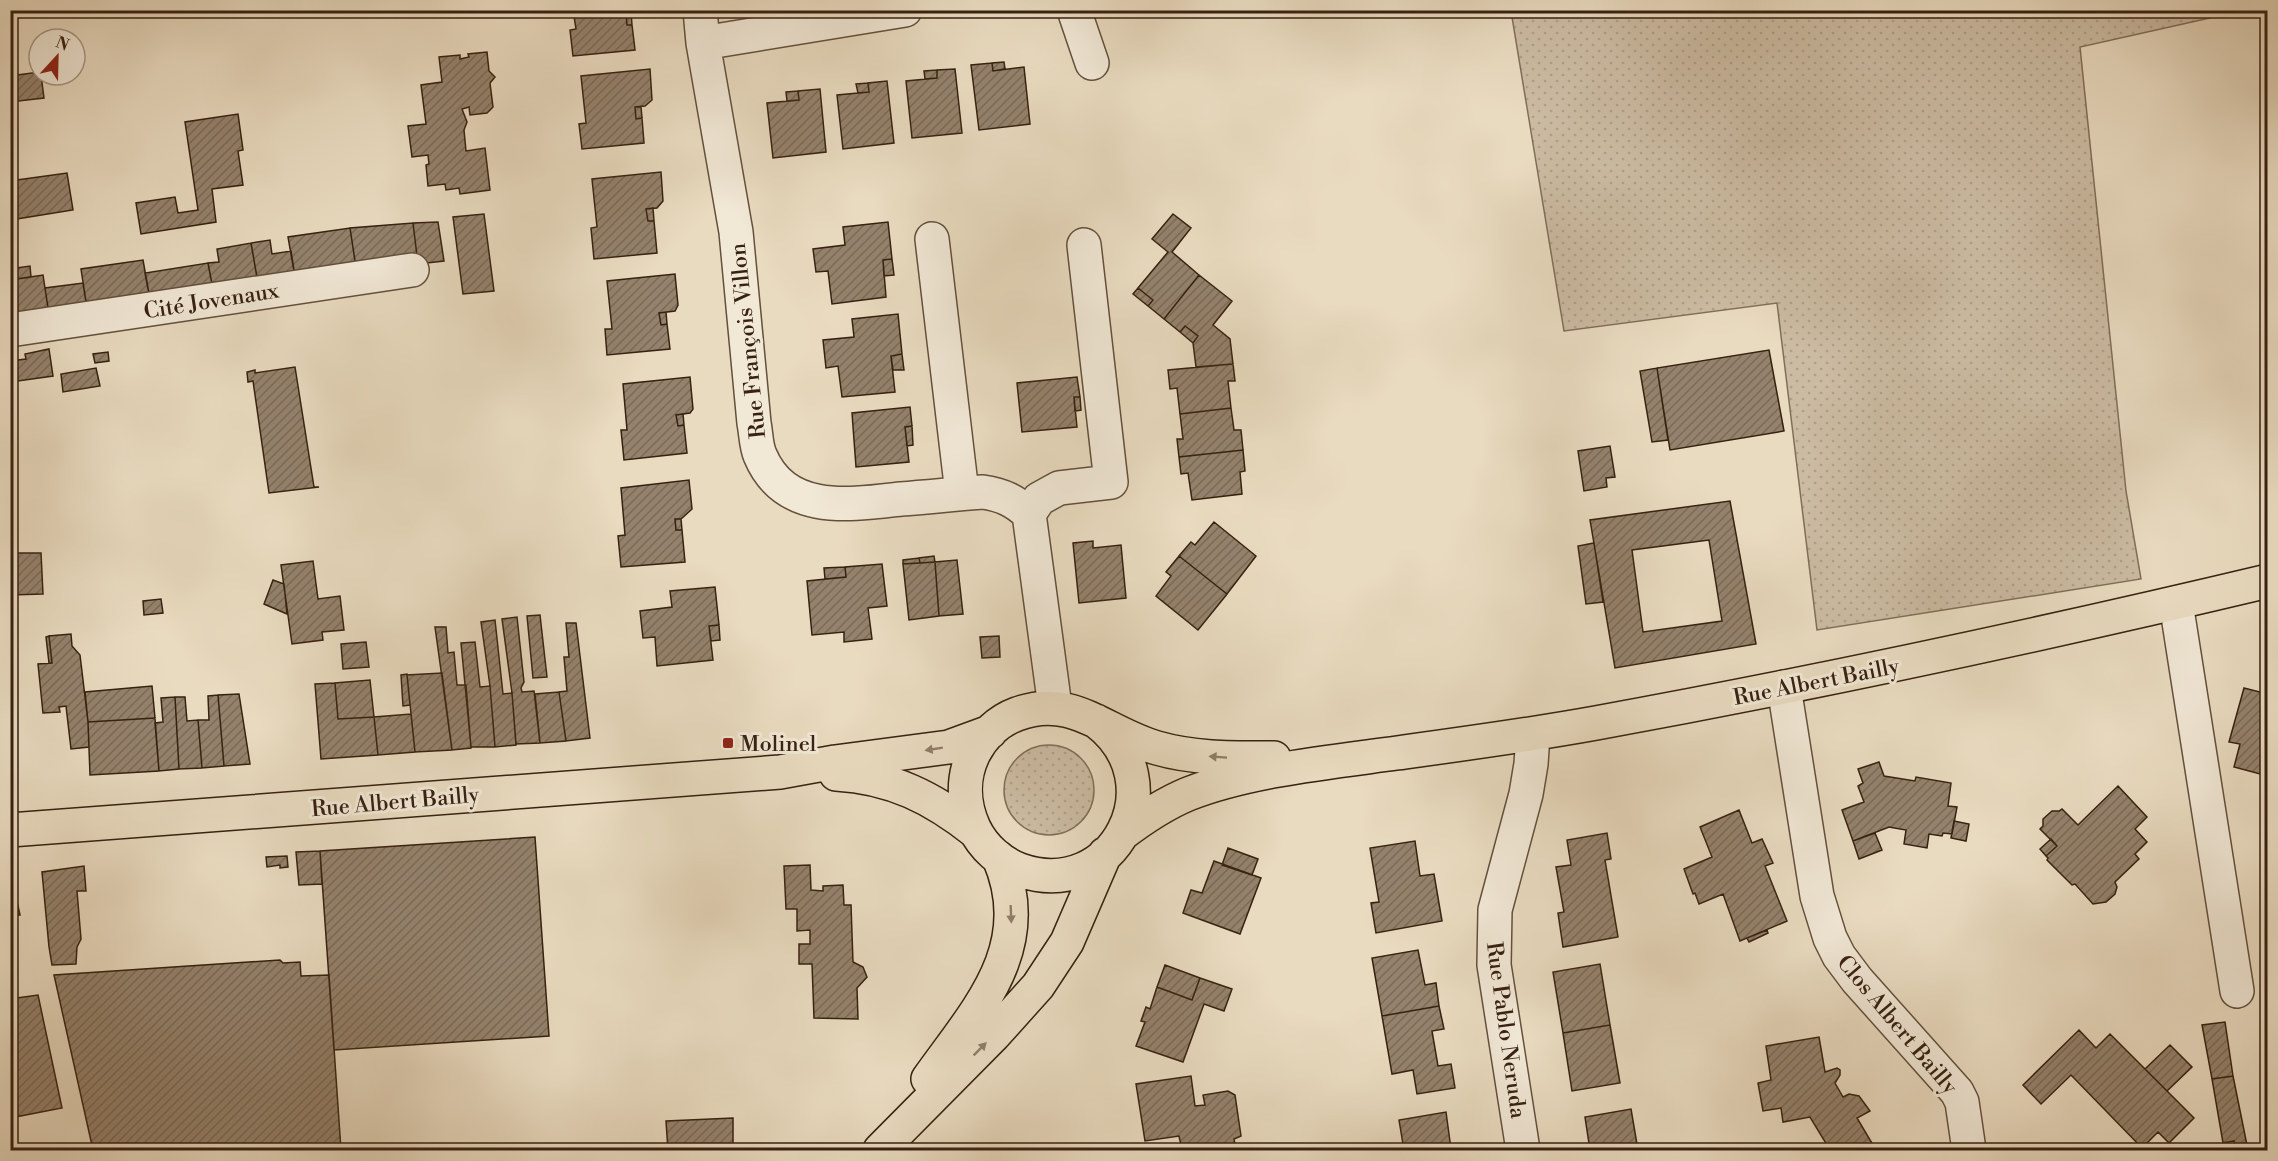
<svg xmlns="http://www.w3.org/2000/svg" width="2278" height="1161" font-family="'Libre Bodoni',serif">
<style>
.grass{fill:url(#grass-dots);stroke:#816e5a;stroke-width:1.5}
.building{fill:url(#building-hatch);stroke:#372111;stroke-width:1.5;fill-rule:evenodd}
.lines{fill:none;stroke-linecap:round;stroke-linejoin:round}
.minor-casing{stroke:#64503d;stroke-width:36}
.major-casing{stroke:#372111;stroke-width:36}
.minor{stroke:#f1e8d6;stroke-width:33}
.major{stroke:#e9dbc0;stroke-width:33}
.oneway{fill:#907e68}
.poi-dot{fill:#8f2418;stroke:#f1e8d6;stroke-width:2}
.labels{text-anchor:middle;stroke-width:6;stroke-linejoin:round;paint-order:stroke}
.street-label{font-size:22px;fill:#372111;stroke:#f1e8d6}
.poi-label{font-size:22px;fill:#372111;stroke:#f1e8d6;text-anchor:start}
</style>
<defs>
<pattern id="grass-dots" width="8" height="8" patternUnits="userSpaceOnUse" patternTransform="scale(1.5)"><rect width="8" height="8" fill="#cbbba2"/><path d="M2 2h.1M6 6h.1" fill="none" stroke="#afa08a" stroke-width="1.8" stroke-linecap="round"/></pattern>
<pattern id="building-hatch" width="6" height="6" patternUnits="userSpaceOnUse" patternTransform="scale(1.5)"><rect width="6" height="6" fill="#94826c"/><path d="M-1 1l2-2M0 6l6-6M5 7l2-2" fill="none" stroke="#7a6a57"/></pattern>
</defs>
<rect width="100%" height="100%" fill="#e9dbc0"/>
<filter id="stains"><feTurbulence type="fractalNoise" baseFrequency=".00333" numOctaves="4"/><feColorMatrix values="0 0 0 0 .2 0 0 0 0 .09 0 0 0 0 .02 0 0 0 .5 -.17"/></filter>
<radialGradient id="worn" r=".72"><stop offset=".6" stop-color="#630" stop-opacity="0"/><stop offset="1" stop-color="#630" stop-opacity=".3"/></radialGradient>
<!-- grass -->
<path class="grass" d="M1511,11H2241L2080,47L2126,491L2141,579L1817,630L1777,303L1564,331Z
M1004 790a45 45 0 1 1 90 0a45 45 0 1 1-90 0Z"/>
<!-- building -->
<path class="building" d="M573,10H637L626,13L627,25H632L635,50L573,56L570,30L576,29Z
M631,12L632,25H627L626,13Z
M487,52L489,71L495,77L490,83L493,107L487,113L470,115L469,107L462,109L467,122L464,130L466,151L485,148L490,190L460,194L459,188L446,190L445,184L428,186L426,165L429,164L428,155L412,157L408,126L426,124L421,85L442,82L439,57L460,55V59L469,57L468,54Z
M1004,62L1005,69L993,71L992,63Z
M992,63L993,71L1024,67L1030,124L979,130L971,65Z
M650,69L652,100L645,106L635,107L636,119L642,118L644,143L582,149L579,124L586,123L581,76Z
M955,69L962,133L912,138L906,81L937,78V70Z
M937,70V78L925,79L924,71Z
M39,72V75H41L44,98L10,102V76Z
M887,81L894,143L843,149L837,95L869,92L868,83Z
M868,83L869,92L858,93L856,84Z
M820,89L826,152L773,158L767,103L799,100L798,91Z
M798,91L799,100L787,101L786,92Z
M635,107H641L642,118L636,119Z
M238,114L243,150L238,151L243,185L212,189L216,222L141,234L136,203L175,197L178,213L198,210L185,122Z
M661,172L663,201L657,208L646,209L648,221H654L657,253L594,259L591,228L597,227L592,179Z
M67,173L73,210L10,220V181Z
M653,208L654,221H648L646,209Z
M484,214L494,291L463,294L453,217Z
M1173,214L1191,228L1172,252L1199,275L1164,319L1148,306L1153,300L1138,288L1168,252L1152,239Z
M438,222L444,261L418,264L413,223Z
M888,222L892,259L883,260L886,297L832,304L828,271L816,272L813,249L845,245L843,227Z
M413,223L418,264L357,274L350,228Z
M350,228L357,274L296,283L288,237Z
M270,240L272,254L291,251L296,283L259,289L251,243Z
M251,243L259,289L214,295L208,263L219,262L217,249Z
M892,259L894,275L884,276L883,260Z
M143,260L151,305L88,315L81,269Z
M208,263L214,295L151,305L145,273Z
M30,266L31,277L10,280V269Z
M675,274L678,305L675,311L659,313L661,325L667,324L670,349L607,355L605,329H612L607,281Z
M43,275L50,321L10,327V280Z
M1199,275L1232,301L1213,325L1230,339L1233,364L1196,367L1193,343L1198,336L1185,326L1180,332L1164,319Z
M83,283L88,315L50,321L45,288Z
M1138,288L1153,300L1148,306L1133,294Z
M666,312L667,324L661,325L659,313Z
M898,314L902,354L891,356L895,392L842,397L838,366L826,368L823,340L854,337L852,319Z
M1185,326L1198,336L1193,343L1180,332Z
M49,349L53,376L11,382L10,361L26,359L25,354Z
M1769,350L1784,431L1670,450L1657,368Z
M108,352L109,361L95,363L93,354Z
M902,354L904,370H893L891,356Z
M1233,364L1235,381H1228L1231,408L1180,414L1177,388L1170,389L1168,370Z
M295,367L314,487H319L269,493L253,381L248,382L247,372L255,370V373Z
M96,368L100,386L63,392L61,374Z
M1657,368L1668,440L1652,442L1640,371Z
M690,377L693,409L690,413L676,415L678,426L684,425L687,453L624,460L621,430H627L623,384Z
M1077,377L1080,397H1074L1077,427L1022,432L1017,383Z
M1074,397H1080L1081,410L1075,411Z
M910,407L912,426L905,427L909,462L856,467L852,413Z
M1231,408L1234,430H1241L1243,450L1179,457L1177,439H1183L1180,414Z
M683,414L684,425L678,426L676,415Z
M912,426L913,445L907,446L905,427Z
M1610,446L1615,477L1606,478L1607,487L1584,491L1578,451Z
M1243,450L1245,471L1240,472L1242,494L1192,500L1188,473L1181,474L1179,457Z
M689,480L692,509L681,519H675L676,530H682L685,562L621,567L618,536L625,535L621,488Z
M1730,501L1756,644L1615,668L1590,520ZM1709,540L1722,621L1643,632L1632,550Z
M675,519H681L682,530H676Z
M1214,522L1256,556L1227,594L1179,556L1191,542L1195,545Z
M1093,541V548L1121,545L1126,598L1079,603L1073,543Z
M1594,543L1603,602L1586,604L1578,546Z
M10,553H41L43,594L10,595Z
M934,556L935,562L920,563L919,558Z
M1179,556L1227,594L1198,630L1156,596L1171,576L1166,572Z
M919,558L920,563L903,564V560Z
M957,560L963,614L939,616L935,562Z
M313,561L318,599L340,596L344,630L322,632L323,640L292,644L281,565Z
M935,562L939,616L909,620L903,564Z
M882,564L887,606L868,608L872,639L844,642V632L812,635L807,581L846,577L845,567Z
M845,567L846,577L825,579L824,568Z
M273,580L284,584L287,614L264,604Z
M715,587L719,625L709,626L713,660L657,666L655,637L643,638L640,611L672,607L670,591Z
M161,599L163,613L144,615L143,601Z
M540,615L547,677L533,678L527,616Z
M517,617L524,682L521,688L522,692L534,691L540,743L516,744L512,693L502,619Z
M495,620L503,694L512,693L516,745L495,747L490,686L481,622Z
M566,623H576L590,738L566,741L559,692L567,691L564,657H569Z
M719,625L720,640L711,641L709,626Z
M435,627H446L448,653L454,652L457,685H466L471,748L452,750Z
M71,634L72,646L80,655L88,722L89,747L71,749L66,706L59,707L60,712L43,713L38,664L52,663L49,636Z
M49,636L52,663H49L46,637Z
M999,636L1000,657L982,658L980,637Z
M366,642L369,667L343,669L341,644Z
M475,642L480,687L490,686L495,747H471L461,643Z
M442,673L452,750L415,752L407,675Z
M407,674L410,705L403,706L401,675Z
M370,680L374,717L338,719L335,683Z
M335,683L338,719L374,717L378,755L321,759L315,684Z
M152,686L155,718L88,722L85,692Z
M2244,688L2268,694V776L2234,767L2240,744L2229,742Z
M559,692L566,741L540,743L535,694Z
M239,694L250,764L224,766L218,695Z
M218,695L224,766L202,768L198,720H209L208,696Z
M175,697H185L187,721L198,720L202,768L179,769Z
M175,697L179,769L159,771L155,723L163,722L161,698Z
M411,714L415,752L378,755L374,717Z
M155,718L159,771L90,775L88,722Z
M1879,762L1884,776L1915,781L1916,777L1951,783L1948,806L1957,807L1952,834L1943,833L1942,836L1929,834L1927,848L1904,844L1906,830L1889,827L1853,841L1842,810L1864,802L1858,786L1863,783L1858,769Z
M2118,786L2147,817L2135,829L2147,842L2135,854L2139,859L2115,882L2117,887L2115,894L2106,902L2093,904L2075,884L2072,885L2047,860L2048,858L2046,856L2057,846L2040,829L2043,826V819L2052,811H2059L2062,809L2078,825Z
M1739,810L1752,843L1762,839L1773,863L1765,866L1787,921L1740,941L1723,894L1699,904L1695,893L1693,894L1684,869L1712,857L1700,827Z
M1954,821L1969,824L1966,841L1951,838Z
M1607,833L1611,859L1605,860L1618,937L1563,947L1558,913L1564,912L1556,867L1571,865L1567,840Z
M1875,833L1882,850L1859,859L1853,841Z
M535,837L549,1036L334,1050L320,851Z
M2051,839L2057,846L2046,856L2040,849Z
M1415,841L1420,876L1434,874L1442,921L1376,933L1371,903L1379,902L1370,848Z
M1228,848L1258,859L1252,875L1222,865Z
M320,851L322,884L299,885L296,852Z
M287,856L288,867L280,868V865L267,867L266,857Z
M1214,861L1261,878L1240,934L1183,913L1191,890L1202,893Z
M810,865L811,890L823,891V886L843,885L844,905H851L853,962L863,967L867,977L857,988L858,1019L814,1018L812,964H799V944H810V930L797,931V909H786L784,866Z
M84,866L86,891H77L81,939L77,947L76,964L52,965L49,947L42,872Z
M10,874H11L20,915H10Z
M1767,930L1768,933L1749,942L1747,938Z
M1418,950L1425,985L1436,983L1439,1006L1382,1016L1372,958Z
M280,960L283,963L300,962L301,976L329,975L341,1150H93L54,975Z
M1600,964L1610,1025L1563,1033L1553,972Z
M1165,965L1200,978L1192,1000L1157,987Z
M1200,978L1232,989L1224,1011L1204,1004L1183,1062L1136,1046L1145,1022L1141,1021L1146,1007L1150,1009L1157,987L1192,1000Z
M38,995L62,1108L10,1118V999Z
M1439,1006L1444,1029L1432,1031L1438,1066L1451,1064L1455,1088L1417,1094L1413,1070L1392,1074L1382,1016Z
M2225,1022L2233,1076L2212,1079L2202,1025Z
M1610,1025L1620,1083L1572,1091L1563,1033Z
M2079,1030L2096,1048L2110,1034L2194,1118L2169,1143L2158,1132L2142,1148L2071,1075L2041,1104L2023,1085Z
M1819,1037L1825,1072L1837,1068L1840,1070V1075L1835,1083L1843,1097L1849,1094L1859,1096L1870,1111L1857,1118L1876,1150H1830L1810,1117L1783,1122L1781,1108L1763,1111L1758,1083L1771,1080L1766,1046Z
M2170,1045L2192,1067L2167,1091L2145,1069Z
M1191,1076L1195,1106L1205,1105L1203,1095L1228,1091L1235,1095L1241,1136L1234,1139L1236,1150H1182L1179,1136L1145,1141L1136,1084Z
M2233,1076L2248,1150H2235L2234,1141L2223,1143L2212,1079Z
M1631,1109L1638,1150H1590L1585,1117Z
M1446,1112L1451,1149L1461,1148L1462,1150H1404L1399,1120Z
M733,1118V1150H668L666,1121Z"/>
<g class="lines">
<!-- minor casing -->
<g class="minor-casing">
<path id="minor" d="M700,10L703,43L905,10
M1074,10L1092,63
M703,43L736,232L754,423C756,433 756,446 760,455C785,515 849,505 901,499C928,497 956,494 983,492C1003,495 1015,501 1029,514L1039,499L1059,488L1111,482L1084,245
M932,239L962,493
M10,330L412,270
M1029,514L1055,707
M2176,603L2237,991
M1784,687L1817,896L1830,938L1839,956L1857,980L1957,1092L1962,1102L1969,1150
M1523,1150L1494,965L1495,910L1526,794L1531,764L1533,735"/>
</g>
<!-- major casing -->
<g class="major-casing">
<path id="major" d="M1096,721C1177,782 1114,903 1020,870C1001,863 983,847 974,828C963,804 962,777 974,753C983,736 998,721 1017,714C1073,693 1106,734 1157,748C1195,759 1236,758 1274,758
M836,774C892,777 933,798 976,832
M10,830L780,772L835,762L949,747L990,732
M1122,834C1143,818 1164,804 1188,794C1249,770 1331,762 1397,753C1463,744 1530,735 1596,723C1821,682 2045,634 2268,581
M928,1079C976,1011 1038,948 999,858
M880,1150L994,1035L1038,986L1067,942L1105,854"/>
</g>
<!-- minor -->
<use href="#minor" class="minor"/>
<!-- major -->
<use href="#major" class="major"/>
</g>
<!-- one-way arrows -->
<defs><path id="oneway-solid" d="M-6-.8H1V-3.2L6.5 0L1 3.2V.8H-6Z" transform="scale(1.5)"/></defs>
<g class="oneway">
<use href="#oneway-solid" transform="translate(934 749) rotate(171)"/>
<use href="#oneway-solid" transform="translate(1218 757) rotate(-176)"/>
<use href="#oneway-solid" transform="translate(1011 914) rotate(88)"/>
<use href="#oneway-solid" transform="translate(980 1049) rotate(-45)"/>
</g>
<!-- markers -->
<rect class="poi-dot" x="722" y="737" width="12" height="12" rx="3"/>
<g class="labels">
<!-- street labels -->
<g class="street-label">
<text transform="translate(211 300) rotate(-9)" y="8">Cité Jovenaux</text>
<text transform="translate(747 341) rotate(-96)" y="8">Rue François Villon</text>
<text transform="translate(1816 681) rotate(-11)" y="8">Rue Albert Bailly</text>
<text transform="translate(395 801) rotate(-5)" y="8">Rue Albert Bailly</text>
<text transform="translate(1898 1024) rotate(50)" y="8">Clos Albert Bailly</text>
<text transform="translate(1507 1030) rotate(82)" y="8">Rue Pablo Neruda</text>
</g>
<!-- poi labels -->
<g class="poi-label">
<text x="740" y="751">Molinel</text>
</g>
</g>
<!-- margin -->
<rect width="2278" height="1161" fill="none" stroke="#e9dbc0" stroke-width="36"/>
<rect x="12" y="12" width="2254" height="1137" fill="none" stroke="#372111" stroke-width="3"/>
<rect x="18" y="18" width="2242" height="1125" fill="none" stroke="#372111" stroke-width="1.5"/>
<!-- north arrow -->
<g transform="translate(57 57) rotate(22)"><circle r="28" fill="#f1e8d6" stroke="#a79887" stroke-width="1.5"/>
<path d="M0-4.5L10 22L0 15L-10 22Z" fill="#8f2418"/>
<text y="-9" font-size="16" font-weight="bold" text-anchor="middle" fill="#372111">N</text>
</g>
<rect width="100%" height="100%" filter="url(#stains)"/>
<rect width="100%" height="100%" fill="url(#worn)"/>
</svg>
